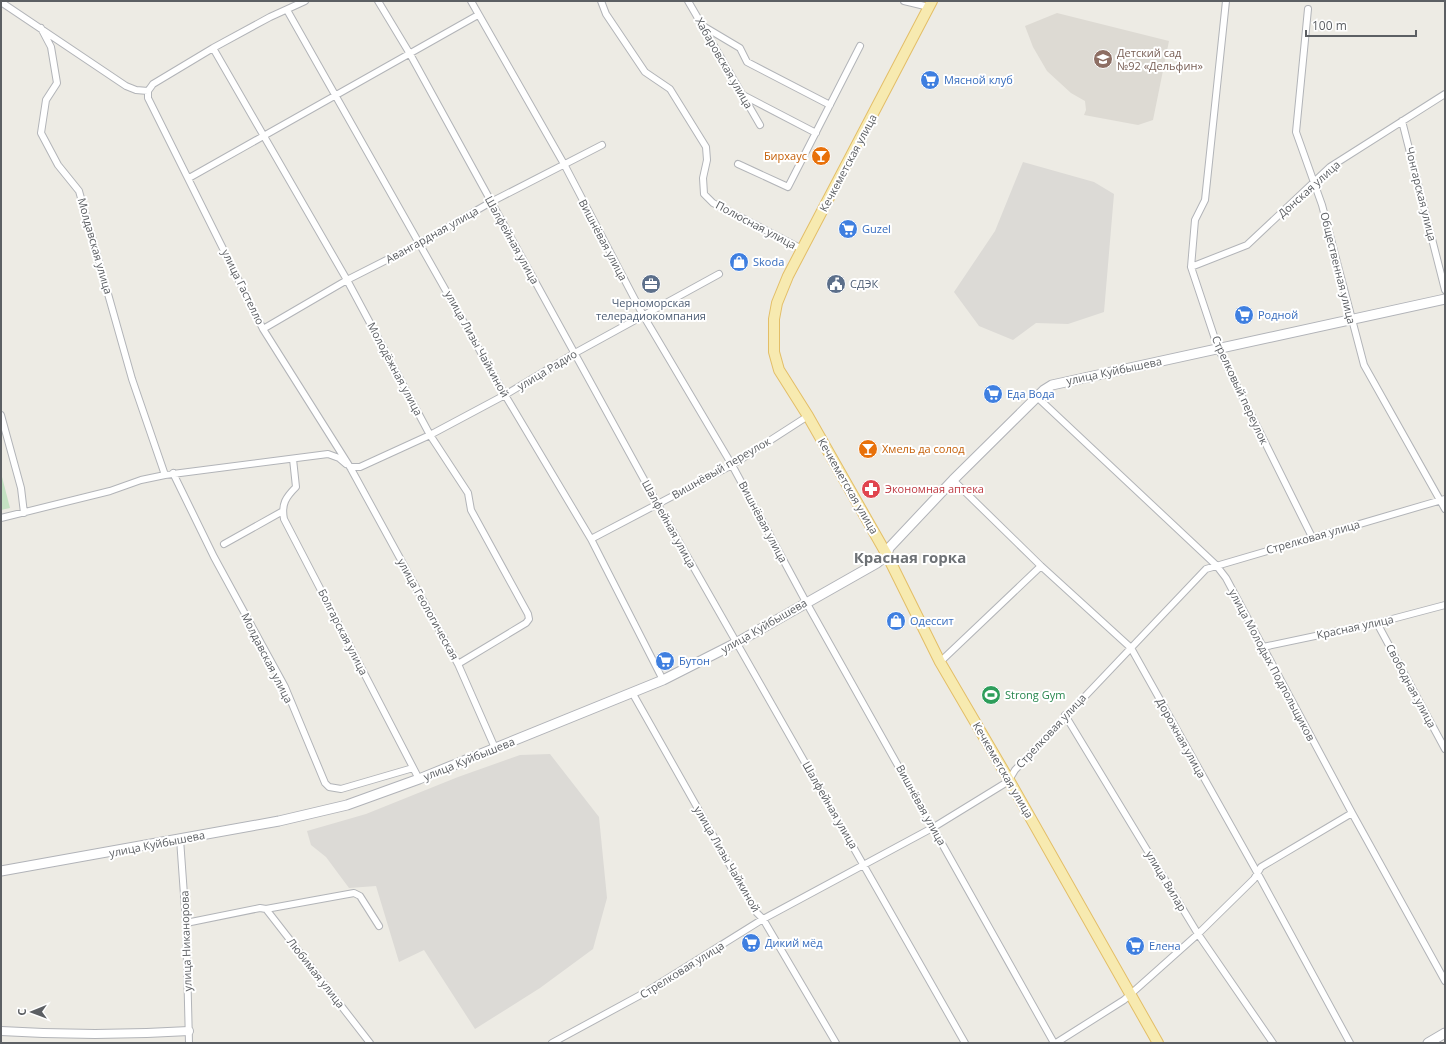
<svg xmlns="http://www.w3.org/2000/svg" width="1446" height="1044" font-family="'Open Sans',sans-serif">
<style>
.industrial{fill:#dcdad6}
.education{fill:#dddad3}
.green{fill:#c4e2c3}
.lines{fill:none;stroke-linecap:round;stroke-linejoin:round}
.minor-casing{stroke:#b2b4b8;stroke-width:8}
.tertiary-casing{stroke:#b2b4b8;stroke-width:10}
.secondary-casing{stroke:#b1b3b8;stroke-width:11}
.primary-casing{stroke:#e3be67;stroke-width:12}
.minor{stroke:#fff;stroke-width:6}
.tertiary{stroke:#fff;stroke-width:8}
.secondary{stroke:#fff;stroke-width:9}
.primary{stroke:#f7eab0;stroke-width:10}
.labels{text-anchor:middle;stroke-width:4;stroke-linejoin:round;paint-order:stroke}
.education-label{font-size:11px;fill:#785e54;stroke:#fff;text-anchor:start}
.street-label{font-size:11px;fill:#5c5f63;stroke:#fff}
.shop-label{font-size:11px;fill:#366cbe;stroke:#fff;text-anchor:start}
.food-label{font-size:11px;fill:#c56008;stroke:#fff;text-anchor:end}
.service-label{font-size:11px;fill:#4e5e75;stroke:#fff;text-anchor:start}
.health-label{font-size:11px;fill:#be3a42;stroke:#fff;text-anchor:start}
.leisure-label{font-size:11px;fill:#27864d;stroke:#fff;text-anchor:start}
.district-label{font-size:15px;font-weight:bold;fill:#6d7175;stroke:#fff}
</style>
<rect width="100%" height="100%" fill="#edebe4"/>
<!-- industrial -->
<path class="industrial" d="M1023,162L1094,182L1114,194L1104,312L1068,324L1036,323L1013,340L979,326L954,292L995,231Z
M550,754L599,817L607,898L593,949L540,988L475,1029L424,950L399,962L376,886L349,888L326,857L311,845L307,831L366,814L458,777L520,755Z"/>
<!-- education -->
<path class="education" d="M1057,13L1169,41L1153,120L1138,125L1084,115L1086,110L1085,101L1071,93L1047,71L1033,47L1025,26Z"/>
<!-- green -->
<path class="green" d="M1,473L10,508L1,510Z"/>
<g class="lines">
<!-- minor casing -->
<g class="minor-casing">
<path id="minor" d="M378,1L410,54L658,505L965,1043
M471,1L564,164L643,315L732,465L806,602L1054,1043
M601,1L606,14L645,72L670,89L706,147L707,160L703,178L704,194L713,203L802,249
M688,1L760,125
M904,1L929,7
M1226,1L1205,200L1195,220L1191,267L1218,348L1312,537
M1,2L126,86L136,90L148,91
M1308,9L1296,132L1322,205L1364,365L1445,509
M287,10L505,395L591,539L663,680
M703,26L740,48L747,62L830,105
M41,28L51,47L57,83L46,100L41,133L58,165L79,191L132,379L165,475
M213,48L347,280L430,435L468,493L471,510L528,614L529,619L526,623L458,664
M148,91V98L263,329L350,467L458,664L495,748
M148,91L153,84L213,48L270,17L305,1
M743,95L816,133
M1402,121L1445,290
M738,164L788,187L860,46
M189,178L478,15
M1191,267L1247,245L1330,167L1445,94
M263,329L347,280L420,243L491,202L602,145
M1037,397L1216,565L1226,578L1352,813L1445,981
M1,415L21,488L24,513
M293,459L296,487C286,497 281,504 284,519L419,779
M350,467H360L430,435L505,395L575,353L719,274
M173,473L214,557L285,687L325,783L329,787L341,789L413,768
M953,480L1041,566L1131,648L1258,874L1350,1043
M1,518L110,491L141,480L165,475L328,454L339,458L346,464
M591,539L732,465L808,416
M224,544L283,511
M1377,623L1445,749
M1263,647L1377,623L1445,605
M940,662L1041,566
M633,694L757,913L763,919L836,1043
M1065,715L1198,934L1273,1043
M180,839L186,923L189,1043
M266,909L354,893L360,896L379,926
M186,923L260,908L266,909L370,1043
M552,1043L646,992L763,919L934,827L1004,784L1009,780L1015,770L1206,569L1445,499
M1056,1043L1124,1000L1198,934L1254,879L1261,867L1352,813"/>
</g>
<!-- tertiary casing -->
<g class="tertiary-casing">
<path id="tertiary" d="M1,1031C64,1035 126,1035 189,1031"/>
</g>
<!-- secondary casing -->
<g class="secondary-casing">
<path id="secondary" d="M1,871L279,821L347,805L419,779L663,680L736,643L877,563L887,555L889,548L953,480L1044,390L1052,385L1445,299
M1428,1043L1445,1033"/>
</g>
<!-- primary casing -->
<g class="primary-casing">
<path id="primary" d="M932,1L788,276L777,303L774,319V352L779,370L808,416L887,555L940,662L1009,780L1158,1043"/>
</g>
<!-- minor -->
<use href="#minor" class="minor"/>
<!-- tertiary -->
<use href="#tertiary" class="tertiary"/>
<!-- secondary -->
<use href="#secondary" class="secondary"/>
<!-- primary -->
<use href="#primary" class="primary"/>
</g>
<!-- icons -->
<defs>
<g id="school-disc" transform="scale(1)"><circle r="9.5" fill="#8d6e63" stroke="#fff"/><path d="M0-5L7-2L0 1L-7-2ZM-4 1L0 2.5L4 1V4Q0 6-4 4Z" fill="#fff"/></g>
<g id="supermarket-disc" transform="scale(1)"><circle r="9.5" fill="#3f7fe0" stroke="#fff"/><path d="M-6-5.5h2.5l.6 2H6L4.5 2H-2.5L-4.4-4H-6ZM-1.5 3.2a1.3 1.3 0 1 0 .1 0ZM3 3.2a1.3 1.3 0 1 0 .1 0Z" fill="#fff"/></g>
<g id="bar-disc" transform="scale(1)"><circle r="9.5" fill="#e8710a" stroke="#fff"/><path d="M-6-5H6L.8 .8V4.5H3.5V6h-7V4.5H-.8V.8Z" fill="#fff"/></g>
<g id="shop-disc" transform="scale(1)"><circle r="9.5" fill="#3f7fe0" stroke="#fff"/><path d="M-5-2.5h2.3a2.7 3.5 0 0 1 5.4 0H5L5.5 6h-11ZM-1.5-2.5h3a1.5 2.3 0 0 0-3 0Z" fill="#fff"/></g>
<g id="office-disc" transform="scale(1)"><circle r="9.5" fill="#5c6f8a" stroke="#fff"/><path d="M-6-3h4V-5.5h4V-3h4V5H-6ZM-1-4.5V-3h2v-1.5ZM-6 0V1H6V0Z" fill="#fff"/></g>
<g id="civic-disc" transform="scale(1)"><circle r="9.5" fill="#5c6f8a" stroke="#fff"/><path d="M-.6-6.5H3V-4.5H.6V-3L4-1V1h2V6H-6V1h2V-1L-.6-3ZM-1.2 2.5V6h2.4V2.5Z" fill="#fff"/></g>
<g id="pharmacy-disc" transform="scale(1)"><circle r="9.5" fill="#e0444e" stroke="#fff"/><path d="M-2-6h4v4h4v4h-4v4h-4v-4h-4v-4h4Z" fill="#fff"/></g>
<g id="stadium-disc" transform="scale(1)"><circle r="9.5" fill="#2e9e5b" stroke="#fff"/><path d="M0-5a6.5 5 0 1 0 0 10a6.5 5 0 1 0 0-10ZM-3.5-1.8h7v3.6h-7Z" fill="#fff"/></g>
</defs>
<g fill-rule="evenodd">
<use href="#school-disc" x="1103" y="59"/>
<use href="#supermarket-disc" x="930" y="80"/>
<use href="#bar-disc" x="821" y="156"/>
<use href="#supermarket-disc" x="848" y="229"/>
<use href="#shop-disc" x="739" y="262"/>
<use href="#office-disc" x="651" y="284"/>
<use href="#civic-disc" x="836" y="284"/>
<use href="#supermarket-disc" x="1244" y="315"/>
<use href="#supermarket-disc" x="993" y="394"/>
<use href="#bar-disc" x="868" y="449"/>
<use href="#pharmacy-disc" x="871" y="489"/>
<use href="#shop-disc" x="896" y="621"/>
<use href="#supermarket-disc" x="665" y="661"/>
<use href="#stadium-disc" x="991" y="695"/>
<use href="#supermarket-disc" x="751" y="943"/>
<use href="#supermarket-disc" x="1135" y="946"/>
</g>
<g class="labels">
<!-- education labels -->
<g class="education-label">
<text x="1117" y="57">Детский сад<tspan x="1117" dy="13">№92 «Дельфин»</tspan></text>
</g>
<!-- street labels -->
<g class="street-label">
<text transform="translate(724 63) rotate(60)" y="4">Хабаровская улица</text>
<text transform="translate(848 163) rotate(-62)" y="4">Кечкеметская улица</text>
<text transform="translate(1309 189) rotate(-42)" y="4">Донская улица</text>
<text transform="translate(1421 194) rotate(76)" y="4">Чонгарская улица</text>
<text transform="translate(756 225) rotate(28)" y="4">Полюсная улица</text>
<text transform="translate(432 235) rotate(-29)" y="4">Авангардная улица</text>
<text transform="translate(512 240) rotate(61)" y="4">Шалфейная улица</text>
<text transform="translate(603 240) rotate(62)" y="4">Вишнёвая улица</text>
<text transform="translate(95 246) rotate(74)" y="4">Молдавская улица</text>
<text transform="translate(1338 268) rotate(76)" y="4">Общественная улица</text>
<text transform="translate(243 287) rotate(64)" y="4">улица Гастелло</text>
<text transform="translate(477 344) rotate(61)" y="4">улица Лизы Чайкиной</text>
<text transform="translate(395 369) rotate(62)" y="4">Молодёжная улица</text>
<text transform="translate(547 370) rotate(-31)" y="4">улица Радио</text>
<text transform="translate(1114 371) rotate(-12)" y="4">улица Куйбышева</text>
<text transform="translate(1240 390) rotate(65)" y="4">Стрелковый переулок</text>
<text transform="translate(721 468) rotate(-30)" y="4">Вишнёвый переулок</text>
<text transform="translate(848 486) rotate(60)" y="4">Кечкеметская улица</text>
<text transform="translate(763 522) rotate(62)" y="4">Вишнёвая улица</text>
<text transform="translate(669 524) rotate(61)" y="4">Шалфейная улица</text>
<text transform="translate(1313 537) rotate(-16)" y="4">Стрелковая улица</text>
<text transform="translate(428 609) rotate(61)" y="4">улица Геологическая</text>
<text transform="translate(764 626) rotate(-30)" y="4">улица Куйбышева</text>
<text transform="translate(1355 627) rotate(-12)" y="4">Красная улица</text>
<text transform="translate(343 632) rotate(63)" y="4">Болгарская улица</text>
<text transform="translate(267 658) rotate(63)" y="4">Молдавская улица</text>
<text transform="translate(1272 665) rotate(62)" y="4">улица Молодых Подпольщиков</text>
<text transform="translate(1411 686) rotate(62)" y="4">Свободная улица</text>
<text transform="translate(1051 731) rotate(-47)" y="4">Стрелковая улица</text>
<text transform="translate(1181 738) rotate(61)" y="4">Дорожная улица</text>
<text transform="translate(469 759) rotate(-22)" y="4">улица Куйбышева</text>
<text transform="translate(1003 770) rotate(60)" y="4">Кечкеметская улица</text>
<text transform="translate(830 805) rotate(60)" y="4">Шалфейная улица</text>
<text transform="translate(921 805) rotate(61)" y="4">Вишнёвая улица</text>
<text transform="translate(157 844) rotate(-11)" y="4">улица Куйбышева</text>
<text transform="translate(727 859) rotate(60)" y="4">улица Лизы Чайкиной</text>
<text transform="translate(1166 881) rotate(59)" y="4">улица Вилар</text>
<text transform="translate(186 941) rotate(-92)" y="4">улица Никанорова</text>
<text transform="translate(682 970) rotate(-32)" y="4">Стрелковая улица</text>
<text transform="translate(316 973) rotate(52)" y="4">Любимая улица</text>
</g>
<!-- shop labels -->
<g class="shop-label">
<text x="944" y="84">Мясной клуб</text>
<text x="862" y="233">Guzel</text>
<text x="753" y="266">Skoda</text>
<text x="1258" y="319">Родной</text>
<text x="1007" y="398">Еда Вода</text>
<text x="910" y="625">Одессит</text>
<text x="679" y="665">Бутон</text>
<text x="765" y="947">Дикий мёд</text>
<text x="1149" y="950">Елена</text>
</g>
<!-- food labels -->
<g class="food-label">
<text x="807" y="160">Бирхаус</text>
<text x="882" y="453" text-anchor="start">Хмель да солод</text>
</g>
<!-- service labels -->
<g class="service-label">
<text x="850" y="288">СДЭК</text>
<text x="651" y="307" text-anchor="middle">Черноморская<tspan x="651" dy="13">телерадиокомпания</tspan></text>
</g>
<!-- health labels -->
<g class="health-label">
<text x="885" y="493">Экономная аптека</text>
</g>
<!-- leisure labels -->
<g class="leisure-label">
<text x="1005" y="699">Strong Gym</text>
</g>
<!-- district labels -->
<g class="district-label">
<text x="910" y="563">Красная горка</text>
</g>
</g>
<!-- border -->
<rect width="1446" height="1044" fill="none" stroke="#5c5f63" stroke-width="4"/>
<!-- north arrow -->
<g transform="translate(32 1012) rotate(269)" stroke="#ffffff" stroke-width="3" paint-order="stroke">
<path d="M0-3L7 15L0 10L-7 15Z" fill="#5c5f63"/>
<text y="-6" font-size="11" font-weight="bold" text-anchor="middle" fill="#5c5f63">С</text>
</g>
<!-- scale -->
<path d="M1306 30v6h110v-6" fill="none" stroke="#5c5f63" stroke-width="2"/>
<text x="1312" y="30" font-size="12" fill="#5c5f63" stroke="#ffffff" stroke-width="3" paint-order="stroke">100 m</text>
</svg>
